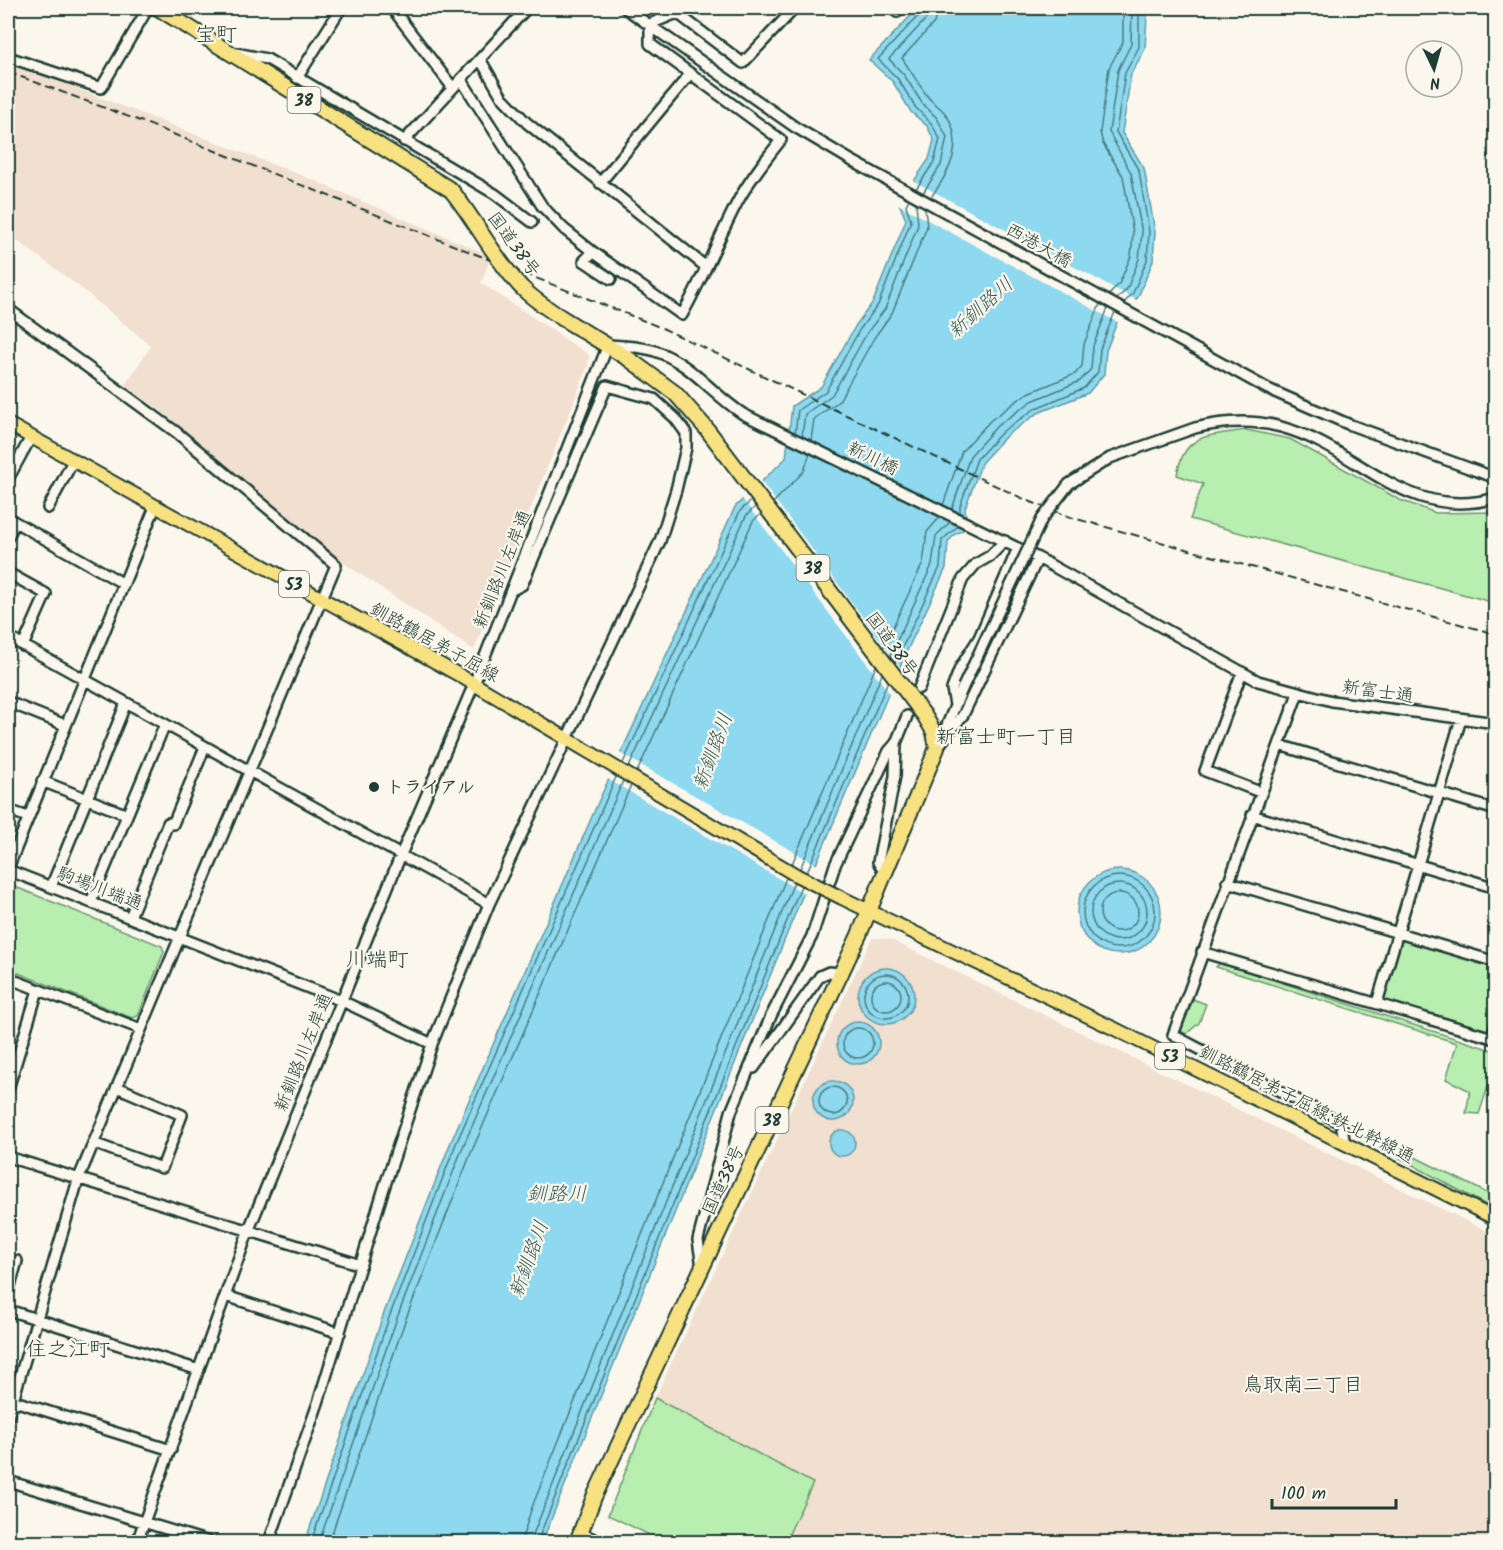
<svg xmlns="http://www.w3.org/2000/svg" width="1503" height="1550" font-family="Kalam,'Klee One',sans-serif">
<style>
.built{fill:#f1dfd0}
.green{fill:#b8eeaf;stroke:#6c9672;stroke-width:1.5}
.water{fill:#8ed9ef;stroke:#629ba4;stroke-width:1.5}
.pier{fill:#fbf7ec}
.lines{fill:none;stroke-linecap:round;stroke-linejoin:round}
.shore{stroke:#4b7b7f;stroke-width:1.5}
.minor-casing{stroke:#1f3d34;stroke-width:14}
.major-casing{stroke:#1f3d34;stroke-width:16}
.highway-casing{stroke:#1f3d34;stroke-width:18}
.minor{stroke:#fbf7ec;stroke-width:9}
.major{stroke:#f8e181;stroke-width:12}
.highway{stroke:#f8e181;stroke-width:14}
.rail{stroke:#1f3d34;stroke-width:2;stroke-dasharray:9 4.5;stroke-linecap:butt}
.minor-bridge-casing{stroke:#1f3d34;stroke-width:14;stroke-linecap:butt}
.major-bridge-casing{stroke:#1f3d34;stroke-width:16;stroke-linecap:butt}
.highway-bridge-casing{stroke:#1f3d34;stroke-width:18;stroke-linecap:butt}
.minor-bridge{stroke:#fbf7ec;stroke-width:9}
.major-bridge{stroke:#f8e181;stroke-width:12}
.highway-bridge{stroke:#f8e181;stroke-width:14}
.poi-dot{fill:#1f3d34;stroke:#fbf7ec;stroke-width:2}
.labels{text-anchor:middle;stroke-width:4.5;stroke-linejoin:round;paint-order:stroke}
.shield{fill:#fbf7ec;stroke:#61756b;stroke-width:1.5}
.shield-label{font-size:16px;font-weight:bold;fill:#1f3d34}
.street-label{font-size:18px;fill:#1f3d34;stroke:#fbf7ec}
.poi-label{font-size:18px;font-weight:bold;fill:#1f3d34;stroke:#fbf7ec;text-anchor:start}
.water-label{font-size:20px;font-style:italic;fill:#355c59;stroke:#fbf7ec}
.neighbourhood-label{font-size:20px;fill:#1f3d34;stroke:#fbf7ec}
.quarter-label{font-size:21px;fill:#1f3d34;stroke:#fbf7ec}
</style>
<rect width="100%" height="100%" fill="#fbf7ec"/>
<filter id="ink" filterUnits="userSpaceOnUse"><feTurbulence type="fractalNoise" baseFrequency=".0167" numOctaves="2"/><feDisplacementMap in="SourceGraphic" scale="12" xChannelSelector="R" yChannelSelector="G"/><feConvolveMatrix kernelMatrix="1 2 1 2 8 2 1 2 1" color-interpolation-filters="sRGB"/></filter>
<g filter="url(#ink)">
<!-- built -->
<path class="built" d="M8,62L308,178L491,256L481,283L589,355L588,366L474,650L341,561L169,417L125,385L151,346L76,284L8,234Z
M872,938L889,939L1495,1235V1542H785L813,1483L655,1398Z"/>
<!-- green -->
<path class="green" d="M1246,430L1290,439L1400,500L1436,513L1495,512V603L1190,519L1203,484L1177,475C1184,432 1210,436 1246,430Z
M13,886L162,946L164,952L138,1016L132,1018L8,969V892Z
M1401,939L1495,967V1017L1491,1031L1383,999Z
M1220,963L1495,1051V1066L1479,1114L1466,1113L1470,1091L1446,1079L1457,1043L1216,967Z
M1193,999L1206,1004L1199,1023L1186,1034L1181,1031Z
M1409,1154L1495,1197V1210L1400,1158Z
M655,1398L813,1483L785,1542H664L608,1515Z"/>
<!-- water -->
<path class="water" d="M918,8H1145L1147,16L1145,49L1131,74L1122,133L1144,168L1155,232L1153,261L1138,297L1119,317L1106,351L1104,374L1088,393L1038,413L1007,435L982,462L965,508L967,528L955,534L948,542L946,568L905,655L799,904L542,1542H305L384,1313L450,1144L600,798L735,507L786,458L792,406L821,387L856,325L873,302L906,220L899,203L929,159L934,140L927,126L911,112L893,82L869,60Z
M1077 912a42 42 0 1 1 84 0a42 42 0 1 1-84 0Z
M858 996a28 28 0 1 1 56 0a28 28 0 1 1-56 0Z
M837 1043a21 21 0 1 1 42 0a21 21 0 1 1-42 0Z
M813 1101a20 20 0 1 1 40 0a20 20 0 1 1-40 0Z
M829 1143a13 13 0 1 1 26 0a13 13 0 1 1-26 0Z"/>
<!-- pier -->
<path class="pier" d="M912,180L1138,301L1119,323L896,203Z
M760,480L902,669L891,695L741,497Z
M618,752L819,866L807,895L606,778Z"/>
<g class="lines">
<!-- shore -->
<path class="shore" d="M916,189L934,162L940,139L931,123L916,108L898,79L878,59L920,14L922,8
M923,193L941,165L947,137L937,118L922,103L904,75L889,59L926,19L929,8
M931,197C950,172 966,142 945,113C940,107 933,103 928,97C919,85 910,70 902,58L934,23L938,8
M1109,295L1119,284L1131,256L1133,233L1123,176L1103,144L1100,132L1109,68L1123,42V8
M1117,299L1127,289L1139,259L1142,233L1131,173L1109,132L1118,70L1131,44L1132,8
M1124,303L1133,293L1147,260L1149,232L1139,171L1116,132L1125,73L1139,47V8
M795,433L798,410L826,391L860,329L878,305L911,221L906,205L909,199
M802,436L805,414L832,395L867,333L885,309L918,225L916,203
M811,441L814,419L839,401L874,338L892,313L927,227L925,208
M773,503L804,471L810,453
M943,505L962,451L991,420L1026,394L1075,374L1082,366L1084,344L1100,304
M952,509L970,456L997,426L1032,401L1080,381L1091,369L1093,346L1108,308
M960,513V506L977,459L1003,431L1036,408L1084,388L1098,372L1100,349L1115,312
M883,648L923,563L927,532L940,517
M890,656L932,565L936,536L950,522
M895,663L940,567L942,540L958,526
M623,763L740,511L751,501
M629,767L746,516L755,507
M637,772L753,521L761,514
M792,864L876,666
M800,869L882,674
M807,872L888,681
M1083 912a36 36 0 1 1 72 0a36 36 0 1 1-72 0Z
M1091 912a28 28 0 1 1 56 0a28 28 0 1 1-56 0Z
M1100 912a19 19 0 1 1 38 0a19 19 0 1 1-38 0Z
M864 996a22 22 0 1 1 44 0a22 22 0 1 1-44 0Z
M871 996a15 15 0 1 1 30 0a15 15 0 1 1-30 0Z
M843 1043a15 15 0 1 1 30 0a15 15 0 1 1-30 0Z
M819 1101a14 14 0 1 1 28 0a14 14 0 1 1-28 0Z
M311,1542L390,1315L455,1146L616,777
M319,1542L397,1318L462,1149L623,781
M329,1542L405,1321L471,1153L631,785
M521,1542L532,1507L786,878
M530,1542L794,882
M537,1542L801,886"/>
<!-- minor casing -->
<g class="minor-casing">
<path id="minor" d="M392,8L453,88
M625,8L795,127L854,162L1268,389L1348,424L1496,478
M892,8L897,12L901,8
M236,53L267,59L495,194L532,222
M8,57L101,88L148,8
M480,59L502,97L527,123L706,267
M297,78L341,8
M461,79L542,206L564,229L593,252L584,261L611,279
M404,141L527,8
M600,183L690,74
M593,252L682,315C703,278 718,239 738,201C750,179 765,160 781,140L650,44V24L677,13L743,63L795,8
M8,309L176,432L336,565L78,1180L8,1417
M1195,428C1224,421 1251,419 1281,427C1360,448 1404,523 1496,498
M8,479L31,437
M48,508L73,461
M8,518L124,584
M8,537L15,522
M8,573L46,594L23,646
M8,637L489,904
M1242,672L1205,771L1260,792
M919,688L963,579L976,564L990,556L1005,541
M1298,693L1173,1035L1341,1123L1345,1144
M8,702L65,725
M955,705L952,689L960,668L979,638L1018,548
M942,737L963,687
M1279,745L1496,810
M937,748L963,715L1038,558
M42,781L125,814
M8,810L28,817
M1252,815L1496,888
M8,868L155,507
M8,870L342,1001L432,1044
M885,873L878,862L895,776L896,743L907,716
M1227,882L1496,962
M51,887L126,703
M91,902L165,724
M130,917L168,823L173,824L205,747
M1202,952L1496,1039
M8,978L141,1029
M1377,1003L1461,719
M1491,1038L1496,1024
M754,1068L820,976L829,972L841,973
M8,1089L38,990
M93,1143L162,1168L182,1115L117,1087
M8,1157L361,1265
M702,1267L698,1240L731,1112L771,1016L812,936L835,865L889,751L896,743
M8,1293L17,1261
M226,1296L340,1333
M8,1310L199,1370
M8,1399L171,1450
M8,1481L209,1542
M581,1533L600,1542
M137,1542L248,1232L400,857L474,684L608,345C623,346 641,346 655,351C691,363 712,394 743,414L1038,558L1258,681L1332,701L1496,723
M269,1542L318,1403L384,1188L432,1044L489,904L660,541L676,490L686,448V433L675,418L654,399L607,386L522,585L512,590"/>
</g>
<!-- major casing -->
<g class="major-casing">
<path id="major" d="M8,424L459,675L579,746
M842,898L1117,1030L1496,1219"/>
</g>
<!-- highway casing -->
<g class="highway-casing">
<path id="highway" d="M158,8L451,190
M562,318L629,359L675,393L706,428L924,715L934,732L937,748L859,935L594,1497L577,1542"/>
</g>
<!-- minor -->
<use href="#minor" class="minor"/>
<!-- major -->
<use href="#major" class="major"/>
<!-- highway -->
<use href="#highway" class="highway"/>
<!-- rail -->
<path class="rail" d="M8,72L140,121L662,328L1026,500L1073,518L1496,634"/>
<!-- minor-bridge casing -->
<g class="minor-bridge-casing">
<path id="minor-bridge" d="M963,687L1042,519L1069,484L1110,458L1195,428"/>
</g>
<!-- major-bridge casing -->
<g class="major-bridge-casing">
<path id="major-bridge" d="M579,746L796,875L842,898"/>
</g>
<!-- highway-bridge casing -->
<g class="highway-bridge-casing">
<path id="highway-bridge" d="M451,190C476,221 494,258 521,287C533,299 548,309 562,318"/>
</g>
<!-- minor-bridge -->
<use href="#minor-bridge" class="minor-bridge"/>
<!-- major-bridge -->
<use href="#major-bridge" class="major-bridge"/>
<!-- highway-bridge -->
<use href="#highway-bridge" class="highway-bridge"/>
</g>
</g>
<!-- markers -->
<circle class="poi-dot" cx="374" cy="787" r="6"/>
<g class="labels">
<!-- shield labels -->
<g class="shield">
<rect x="287.5" y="87" width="33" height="26" rx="4.5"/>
<rect x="796.5" y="555" width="33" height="26" rx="4.5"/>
<rect x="279" y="571" width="30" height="26" rx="4.5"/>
<rect x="1155" y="1043" width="30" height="26" rx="4.5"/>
<rect x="755.5" y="1107" width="33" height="26" rx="4.5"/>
</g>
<g class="shield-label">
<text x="304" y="106">38</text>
<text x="813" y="574">38</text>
<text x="294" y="590">53</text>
<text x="1170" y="1062">53</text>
<text x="772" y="1126">38</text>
</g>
<!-- street labels -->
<g class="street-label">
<text transform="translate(514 244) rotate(54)" y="6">国道38号</text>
<text transform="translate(1039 245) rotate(29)" y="6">西港大橋</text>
<text transform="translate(873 458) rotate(26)" y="6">新川橋</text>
<text transform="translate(502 569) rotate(-68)" y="6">新釧路川左岸通</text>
<text transform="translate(435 642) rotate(29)" y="6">釧路鶴居弟子屈線</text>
<text transform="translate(892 644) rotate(54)" y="6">国道38号</text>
<text transform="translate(1378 691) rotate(8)" y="6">新富士通</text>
<text transform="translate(100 888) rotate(21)" y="6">駒場川端通</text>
<text transform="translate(303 1052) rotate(-68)" y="6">新釧路川左岸通</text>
<text transform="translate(1307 1104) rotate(27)" y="6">釧路鶴居弟子屈線:鉄北幹線通</text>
<text transform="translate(723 1180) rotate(-65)" y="6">国道38号</text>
</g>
<!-- poi labels -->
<g class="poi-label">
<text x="386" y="793">トライアル</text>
</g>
<!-- water labels -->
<g class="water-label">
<text transform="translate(980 307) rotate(-42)" y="7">新釧路川</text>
<text transform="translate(712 751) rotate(-70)" y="7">新釧路川</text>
<text x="557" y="1200">釧路川</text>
<text transform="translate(528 1259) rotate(-70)" y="7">新釧路川</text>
</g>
<!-- neighbourhood labels -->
<g class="neighbourhood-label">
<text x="1006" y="743">新富士町一丁目</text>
<text x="1303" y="1391">鳥取南二丁目</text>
</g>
<!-- quarter labels -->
<g class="quarter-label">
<text x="216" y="41">宝町</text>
<text x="377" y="966">川端町</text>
<text x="68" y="1356">住之江町</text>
</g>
</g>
<!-- margin -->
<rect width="1503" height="1550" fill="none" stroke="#fbf7ec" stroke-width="30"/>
<rect x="15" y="15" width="1473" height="1520" fill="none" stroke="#1f3d34" stroke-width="2" filter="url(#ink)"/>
<!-- north arrow -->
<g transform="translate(1434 69) rotate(175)"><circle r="28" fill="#fbf7ec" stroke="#a3ada2" stroke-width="1.5"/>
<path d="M0-4.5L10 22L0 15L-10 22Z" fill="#1f3d34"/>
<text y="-9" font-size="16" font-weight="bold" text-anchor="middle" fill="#1f3d34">N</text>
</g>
<!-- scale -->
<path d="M1272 1499v9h124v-9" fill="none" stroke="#1f3d34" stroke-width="3"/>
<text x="1281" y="1499" font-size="18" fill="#1f3d34" stroke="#fbf7ec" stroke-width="4.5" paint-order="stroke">100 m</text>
</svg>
